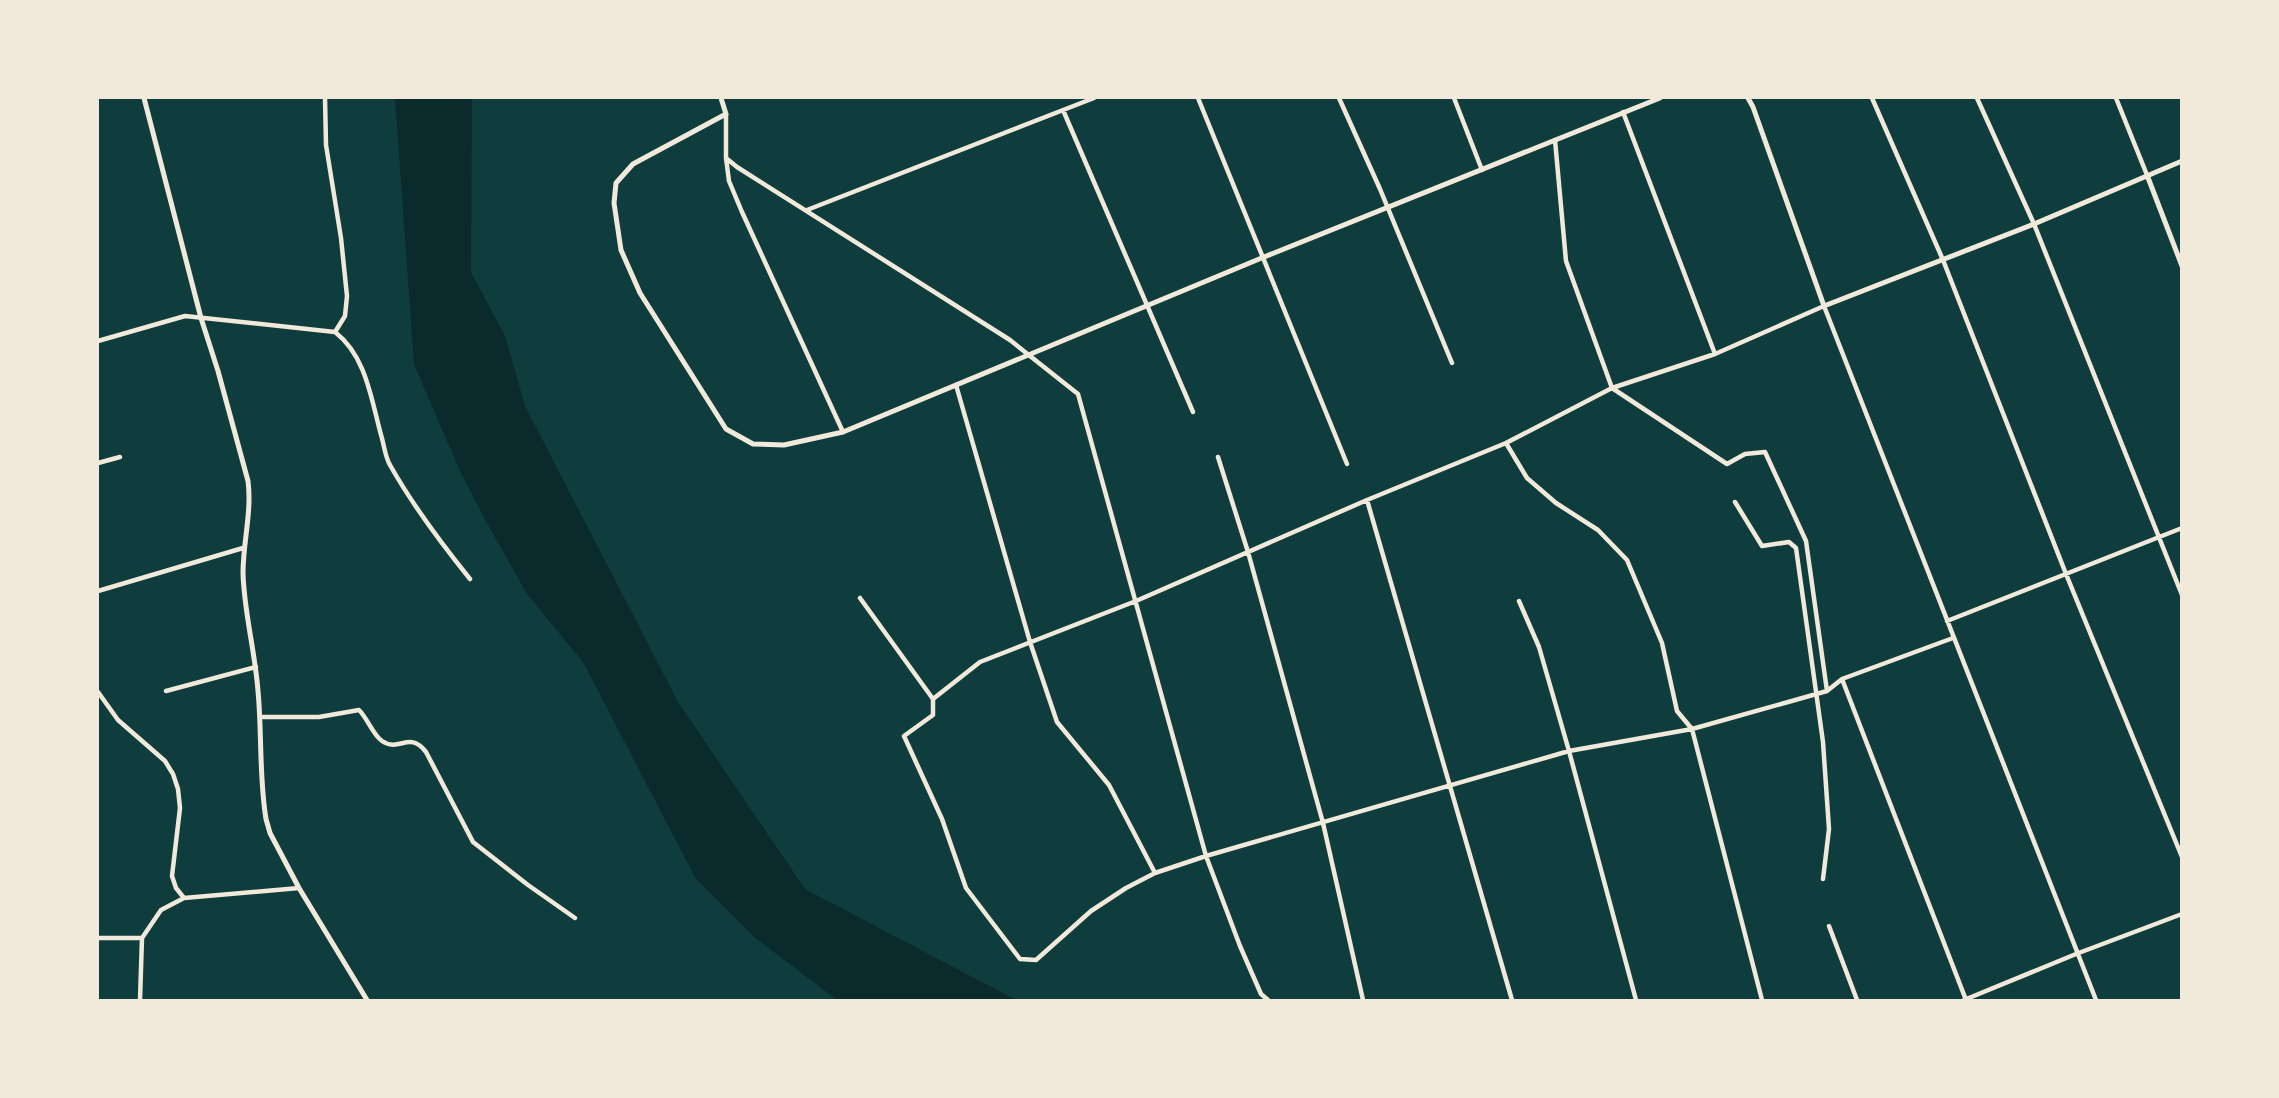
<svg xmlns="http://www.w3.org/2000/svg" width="2279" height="1098" font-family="Rubik,sans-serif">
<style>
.water{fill:#0a2a2b}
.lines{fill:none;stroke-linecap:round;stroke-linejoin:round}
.minor{stroke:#f1e9da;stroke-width:4.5}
.tertiary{stroke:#f1e9da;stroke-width:5}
</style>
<rect width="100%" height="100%" fill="#0f3d3e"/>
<!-- water -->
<path class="water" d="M395,98H472L471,272L505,336L525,406L678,702L805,889L1016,1000H837L754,937L696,879L583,662L527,594L483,516L460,471L414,364Z"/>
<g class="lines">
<!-- minor -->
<path class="minor" d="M325,98L326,145L341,238L347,296L345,316L335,332
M1198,98L1347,464
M1339,98L1380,189L1452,363
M1454,98L1482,170
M1872,98L1943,260L2066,574L2182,857
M1977,98L2034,224L2182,595
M2116,98L2147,175
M1063,110L1193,412
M1623,112L1715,354
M726,114V158L737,167L1010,340L1078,394L1206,856L1240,946L1261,994L1268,1000
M1555,140L1566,261L1612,388L1727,464L1745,454L1765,452L1806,541L1827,691
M726,158L729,181L742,212L843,432
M807,210L1094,98
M98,341L185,316L335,332C366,356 371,398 381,435C384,444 385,457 390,465C413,506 441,543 470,579
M956,385L1030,642L1057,722L1109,785L1155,873
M1506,443L1527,478L1556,503L1598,530L1627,560L1662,643L1677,711L1692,729L1762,1000
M1218,457L1248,552L1323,823L1363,1000
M98,463L120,457
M1367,500L1512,1000
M1735,502L1762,546L1789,542L1796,548L1823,742L1829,829L1823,879
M98,591L243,548
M860,598L933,699V715L904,736L942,819L966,888L1020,959L1036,960L1091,911L1126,888L1155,873L1206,856L1569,751L1692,729L1827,691L1842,679L1953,638
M1519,601L1539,647L1569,751L1636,1000
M1947,621L2182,528
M1842,679L1966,1000
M166,691L256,667
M98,692L118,720L165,761L173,774L178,789L180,808L172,876L176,888L184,898L161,910L142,938H98
M933,699L980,662L1136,601L1367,500L1506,443L1612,388L1715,354L1824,306L2096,1000
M261,717H319L359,710C368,719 373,735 382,741C400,753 409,730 426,752L473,842L528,885L575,918
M184,898L299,888
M1829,926L1857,1000
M140,1000L142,938
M1964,1000L2076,954L2182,914"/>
<!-- tertiary -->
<path class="tertiary" d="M144,98L201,318L218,371L248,481C252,512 243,542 243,573C244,612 255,651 258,691C262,733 259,777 266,819L270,833L299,888L367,1000
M721,98L726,114L633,164L616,183L614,203L621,250L640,293L726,429L753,444L784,445L843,432L1264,257L1660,98
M1748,98L1753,107L1824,306L2034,224L2182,161
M2147,175L2182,266"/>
</g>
<!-- border -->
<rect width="2279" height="1098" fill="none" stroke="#f1e9da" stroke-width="198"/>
</svg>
